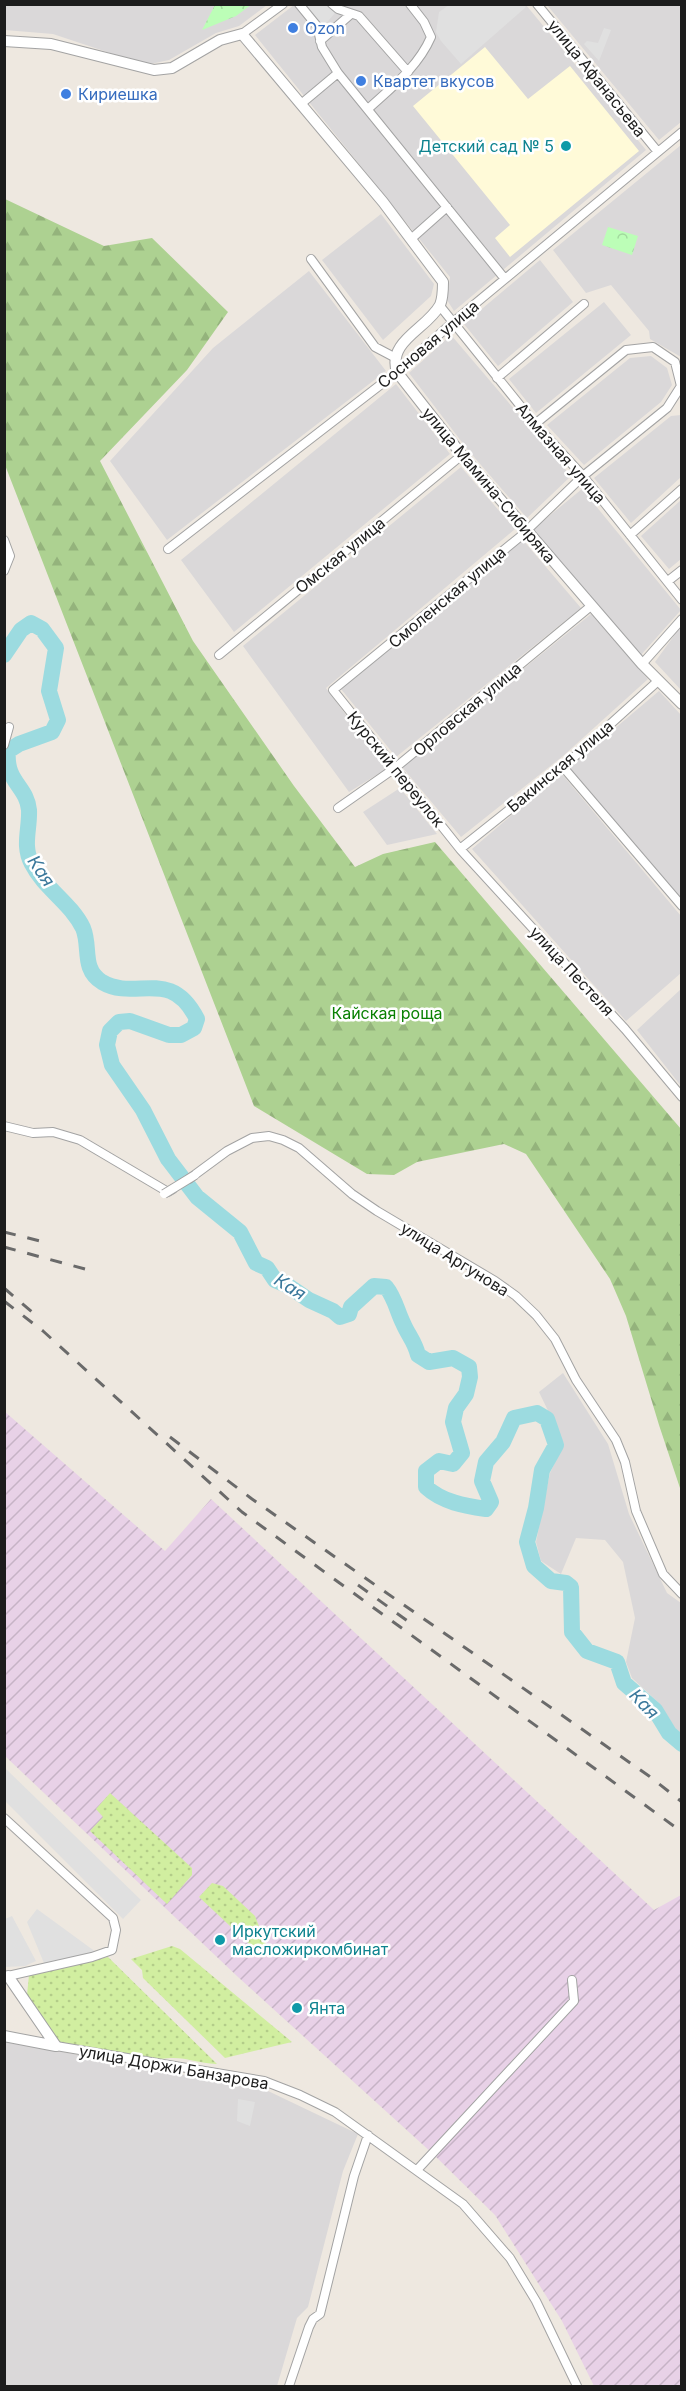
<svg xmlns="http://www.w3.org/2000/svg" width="686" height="2391" font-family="Inter,sans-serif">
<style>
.residential{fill:#dad8d9}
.industrial{fill:url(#industrial-furrows)}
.education{fill:#fffad8}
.grass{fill:url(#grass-dots)}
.forest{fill:url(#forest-firs)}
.park{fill:url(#park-crowns)}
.parking{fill:#e0e0e0}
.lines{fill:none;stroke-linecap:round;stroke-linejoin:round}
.river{stroke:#9cdbe0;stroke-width:16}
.minor-casing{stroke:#a3a3a3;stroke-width:10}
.tertiary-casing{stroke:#a3a3a3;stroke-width:12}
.minor{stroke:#fff;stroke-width:8}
.tertiary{stroke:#fff;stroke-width:10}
.rail{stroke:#6a6a6a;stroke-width:3;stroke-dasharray:12 12;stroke-linecap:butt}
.minor-bridge-casing{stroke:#a3a3a3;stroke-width:10;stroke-linecap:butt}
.minor-bridge{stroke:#fff;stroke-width:8}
.shop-dot{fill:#3f7fe0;stroke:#fff;stroke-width:2}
.culture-dot{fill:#0f9aa8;stroke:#fff;stroke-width:2}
.labels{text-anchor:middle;stroke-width:5;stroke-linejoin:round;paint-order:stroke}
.shop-label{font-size:16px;fill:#366cbe;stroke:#fff;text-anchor:start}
.street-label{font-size:16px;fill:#1c1c1c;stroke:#fff}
.culture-label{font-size:16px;fill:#0d838f;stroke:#fff;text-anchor:start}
.park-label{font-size:16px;fill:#098102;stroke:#fff}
.water-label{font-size:18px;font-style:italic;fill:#3a789b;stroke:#fff}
</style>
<defs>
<pattern id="industrial-furrows" width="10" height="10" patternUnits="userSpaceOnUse" patternTransform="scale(1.5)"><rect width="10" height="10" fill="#e8d1e7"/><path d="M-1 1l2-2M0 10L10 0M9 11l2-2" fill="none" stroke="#c6b3c6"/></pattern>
<pattern id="grass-dots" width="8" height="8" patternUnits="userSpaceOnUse" patternTransform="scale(1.5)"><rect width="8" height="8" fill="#d1eea0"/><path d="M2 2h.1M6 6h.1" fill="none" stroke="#b3cc89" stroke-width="1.8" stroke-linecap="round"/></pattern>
<pattern id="forest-firs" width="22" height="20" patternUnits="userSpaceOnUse" patternTransform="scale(1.5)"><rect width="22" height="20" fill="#add191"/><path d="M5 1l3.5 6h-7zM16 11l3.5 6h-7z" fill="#94b37c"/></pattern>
<pattern id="park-crowns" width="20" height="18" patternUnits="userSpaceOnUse" patternTransform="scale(1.5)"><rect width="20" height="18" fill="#bcfeb7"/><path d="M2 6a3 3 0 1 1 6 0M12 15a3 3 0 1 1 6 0" fill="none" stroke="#a1d99d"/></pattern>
</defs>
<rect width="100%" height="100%" fill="#eee8e0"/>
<!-- residential -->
<path class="residential" d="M4,5H267L239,26L216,33L169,60L146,65L53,34L5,30Z
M294,5H526L646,150L454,311L447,300L450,277L255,35Z
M547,5H681V122L659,140Z
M681,145V359V357L650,339L649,331L611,285L586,293L553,250Z
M381,214L434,284L431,296L383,340L322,260Z
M540,260L573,302L498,366L464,324Z
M309,271L386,371L167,540L110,461L213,348Z
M604,302L631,335L536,413L509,379Z
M451,335L571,476L527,518L468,450L409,373Z
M651,356L667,368L672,385L661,402L584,465L547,425L630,358Z
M396,384L450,454L234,632L181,560Z
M681,415V477L631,523L594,478L671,416Z
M461,467L515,529L326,688L386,769L349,792L243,646Z
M582,489L681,610L641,655L532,530Z
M681,500V559L669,569L641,536Z
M522,539L581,608L396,757L341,689Z
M591,614L648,679L563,756L461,837L402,767Z
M681,626V690L655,662Z
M659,691L681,715V900L568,768Z
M561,773L681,916V973L626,1021L472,849Z
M400,788L437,834L387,845L363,812Z
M681,989V1086L637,1030Z
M563,1373L608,1444L629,1514L667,1593L681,1603V1733L675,1728L660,1704L632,1678L626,1662L635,1618L623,1562L605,1540L576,1538L561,1574L541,1561L536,1542L550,1473L564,1444L539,1392Z
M4,2041L266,2090L358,2134L343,2171L308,2307L297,2318L277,2386H5Z"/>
<!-- industrial -->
<path class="industrial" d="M4,1411L165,1551L211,1499L654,1910L681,1895V2386H594L562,2321L495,2215L432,2153L238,1977L5,1756Z"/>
<!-- education -->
<path class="education" d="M485,47L528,99L570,66L639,151L510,257L495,238L510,225L413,106Z"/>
<!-- grass -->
<path class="grass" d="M110,1793L192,1868V1875L167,1904L90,1831L103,1817L96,1809Z
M212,1883L223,1886L255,1916L267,1947L260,1954L199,1897Z
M172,1946L180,1949L292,2042L225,2058L143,1978L142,1970L131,1959Z
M108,1957L217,2064C194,2063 184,2055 161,2059L59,2043L27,1995L29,1975Z"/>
<!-- forest -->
<path class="forest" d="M5,199L104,246L152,238L228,312L187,370L100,461L193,641L294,786L355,867L383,854L435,842L681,1129V1491L659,1425L626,1316L610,1279L526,1154L504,1144L417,1162L394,1175L367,1174L254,1106L5,465Z"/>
<!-- park -->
<path class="park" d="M215,5V4L251,5L236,16L202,30Z
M608,227L638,236L632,255L602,245Z"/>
<!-- parking -->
<path class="parking" d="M305,5H338L340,7L323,27Z
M524,5L526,7L461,64L441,41L436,32L439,12L449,5Z
M604,28L611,30L599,61L584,44L587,41L598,43Z
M5,1768L141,1900L123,1919L5,1801Z
M37,1909L100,1955L46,1968L27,1922Z
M12,1916L36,1961L25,1966L5,1967V1919Z
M238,2099L255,2102L250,2126L237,2121Z"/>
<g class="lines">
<!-- river -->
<path class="river" d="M4,655L21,630L31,623L42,629L56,648L49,691L58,720L52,732L19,744L8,751C5,782 27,786 29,810C30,829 22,846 32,864C44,888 71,903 83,928C91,947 81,969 102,982C136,1002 170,966 197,1019L194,1028L181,1035H169L130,1021L119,1022L110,1031L107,1045L112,1065L143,1110L168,1159L197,1197L240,1232L256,1263L267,1268L275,1280L287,1285L309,1300L333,1311L340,1317L349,1314L351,1307L374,1286L386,1287C395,1298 397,1311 403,1323C408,1335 415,1342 418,1355L429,1362L453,1358L469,1367L470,1377L466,1394L456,1408L453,1422L462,1453L453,1464L439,1461L426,1471V1487C442,1502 465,1506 486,1509L491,1502L482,1481L486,1462L503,1442L514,1418L537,1413L547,1419L556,1445L542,1470L536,1508L527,1542L534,1566L551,1581L566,1583L571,1587L572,1632L587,1651L617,1662L624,1683L655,1710L669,1733L682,1744"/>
<!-- minor casing -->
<g class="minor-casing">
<path id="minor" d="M299,4L317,26L322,47L338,73L505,279
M332,4L338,9L359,16L408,72
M537,4L658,152
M242,34L283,4
M320,41L351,14
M301,104L338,73
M368,109C392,87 418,67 431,37L424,22L410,4
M411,239L447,207
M311,259L375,347L394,357
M440,306L535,424L583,476L682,600
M497,378L584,304
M535,424L626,350L653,347L675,362L681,386L667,408L583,476L521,536L333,690L460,849L625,1029L682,1097
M630,535L682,489
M4,540L10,556L4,571
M168,549L397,372L452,323L682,132
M668,581L682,570
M219,655L462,455
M642,664L682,619
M4,745L9,727
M563,767L682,906
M338,808L395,768L591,606
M460,849L563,767L658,681
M4,1126L33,1133L53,1132L80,1140L168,1192L173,1189
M189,1179L227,1151L252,1138L269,1136L283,1140L299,1148L352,1194L377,1211L495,1281L516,1296L536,1315L555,1339L576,1380L616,1440L625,1462L636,1511L663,1574L682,1594
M4,1818L113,1918L116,1930L112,1950L92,1957L8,1976
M56,2046L264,2081L300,2095L335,2112L463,2204L510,2258L536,2301L577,2386
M417,2170L574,2001L572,1980
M289,2386L309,2327L313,2319L320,2314L354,2176L368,2135"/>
</g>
<!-- tertiary casing -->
<g class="tertiary-casing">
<path id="tertiary" d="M4,41L51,44L154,70L172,68L220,40L242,34L383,202L443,282C443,289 443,298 440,305C427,329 387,341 397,372L462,455L642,664L682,704
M4,1977L8,1976L56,2046
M4,2036L56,2046"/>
</g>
<!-- minor -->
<use href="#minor" class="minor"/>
<!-- tertiary -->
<use href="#tertiary" class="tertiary"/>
<!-- rail -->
<path class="rail" d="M4,1232L44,1242
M4,1247L85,1269
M4,1288L32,1312
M4,1301L43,1331L242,1512L682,1832
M170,1437L252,1499L649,1776L682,1802
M358,1585L409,1622"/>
<!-- minor-bridge casing -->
<g class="minor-bridge-casing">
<path id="minor-bridge" d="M164,1194L195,1175"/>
</g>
<!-- minor-bridge -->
<use href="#minor-bridge" class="minor-bridge"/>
</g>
<!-- markers -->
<g class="shop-dot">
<circle cx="293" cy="28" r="6"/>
<circle cx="361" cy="81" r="6"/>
<circle cx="66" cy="94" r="6"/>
</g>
<g class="culture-dot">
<circle cx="566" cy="146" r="6"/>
<circle cx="220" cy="1940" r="6"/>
<circle cx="297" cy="2008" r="6"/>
</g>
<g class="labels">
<!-- shop labels -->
<g class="shop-label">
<text x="305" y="34">Ozon</text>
<text x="373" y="87">Квартет вкусов</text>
<text x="78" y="100">Кириешка</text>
</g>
<!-- street labels -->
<g class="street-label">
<text transform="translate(597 78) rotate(51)" y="6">улица Афанасьева</text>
<text transform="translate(428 344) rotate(-40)" y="6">Сосновая улица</text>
<text transform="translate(561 453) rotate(49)" y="6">Алмазная улица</text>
<text transform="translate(489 485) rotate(50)" y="6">улица Мамина-Сибиряка</text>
<text transform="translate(340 555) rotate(-39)" y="6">Омская улица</text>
<text transform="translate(447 597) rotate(-40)" y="6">Смоленская улица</text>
<text transform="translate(467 709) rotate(-40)" y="6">Орловская улица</text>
<text transform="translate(560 766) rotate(-40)" y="6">Бакинская улица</text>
<text transform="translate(396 769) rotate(51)" y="6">Курский переулок</text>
<text transform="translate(572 971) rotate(47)" y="6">улица Пестеля</text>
<text transform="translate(455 1259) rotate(32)" y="6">улица Аргунова</text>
<text transform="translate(174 2067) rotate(10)" y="6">улица Доржи Банзарова</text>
</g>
<!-- culture labels -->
<g class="culture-label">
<text x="554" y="152" text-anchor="end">Детский сад № 5</text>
<text x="232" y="1937">Иркутский<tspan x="232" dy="18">масложиркомбинат</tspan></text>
<text x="309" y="2014">Янта</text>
</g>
<!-- park labels -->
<g class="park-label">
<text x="387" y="1019">Кайская роща</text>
</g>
<!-- water labels -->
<g class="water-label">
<text transform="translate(41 871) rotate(56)" y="6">Кая</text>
<text transform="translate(290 1287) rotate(32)" y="6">Кая</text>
<text transform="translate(644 1704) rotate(46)" y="6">Кая</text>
</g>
</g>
<!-- border -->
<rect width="686" height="2391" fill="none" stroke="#1c1c1c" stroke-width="12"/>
</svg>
